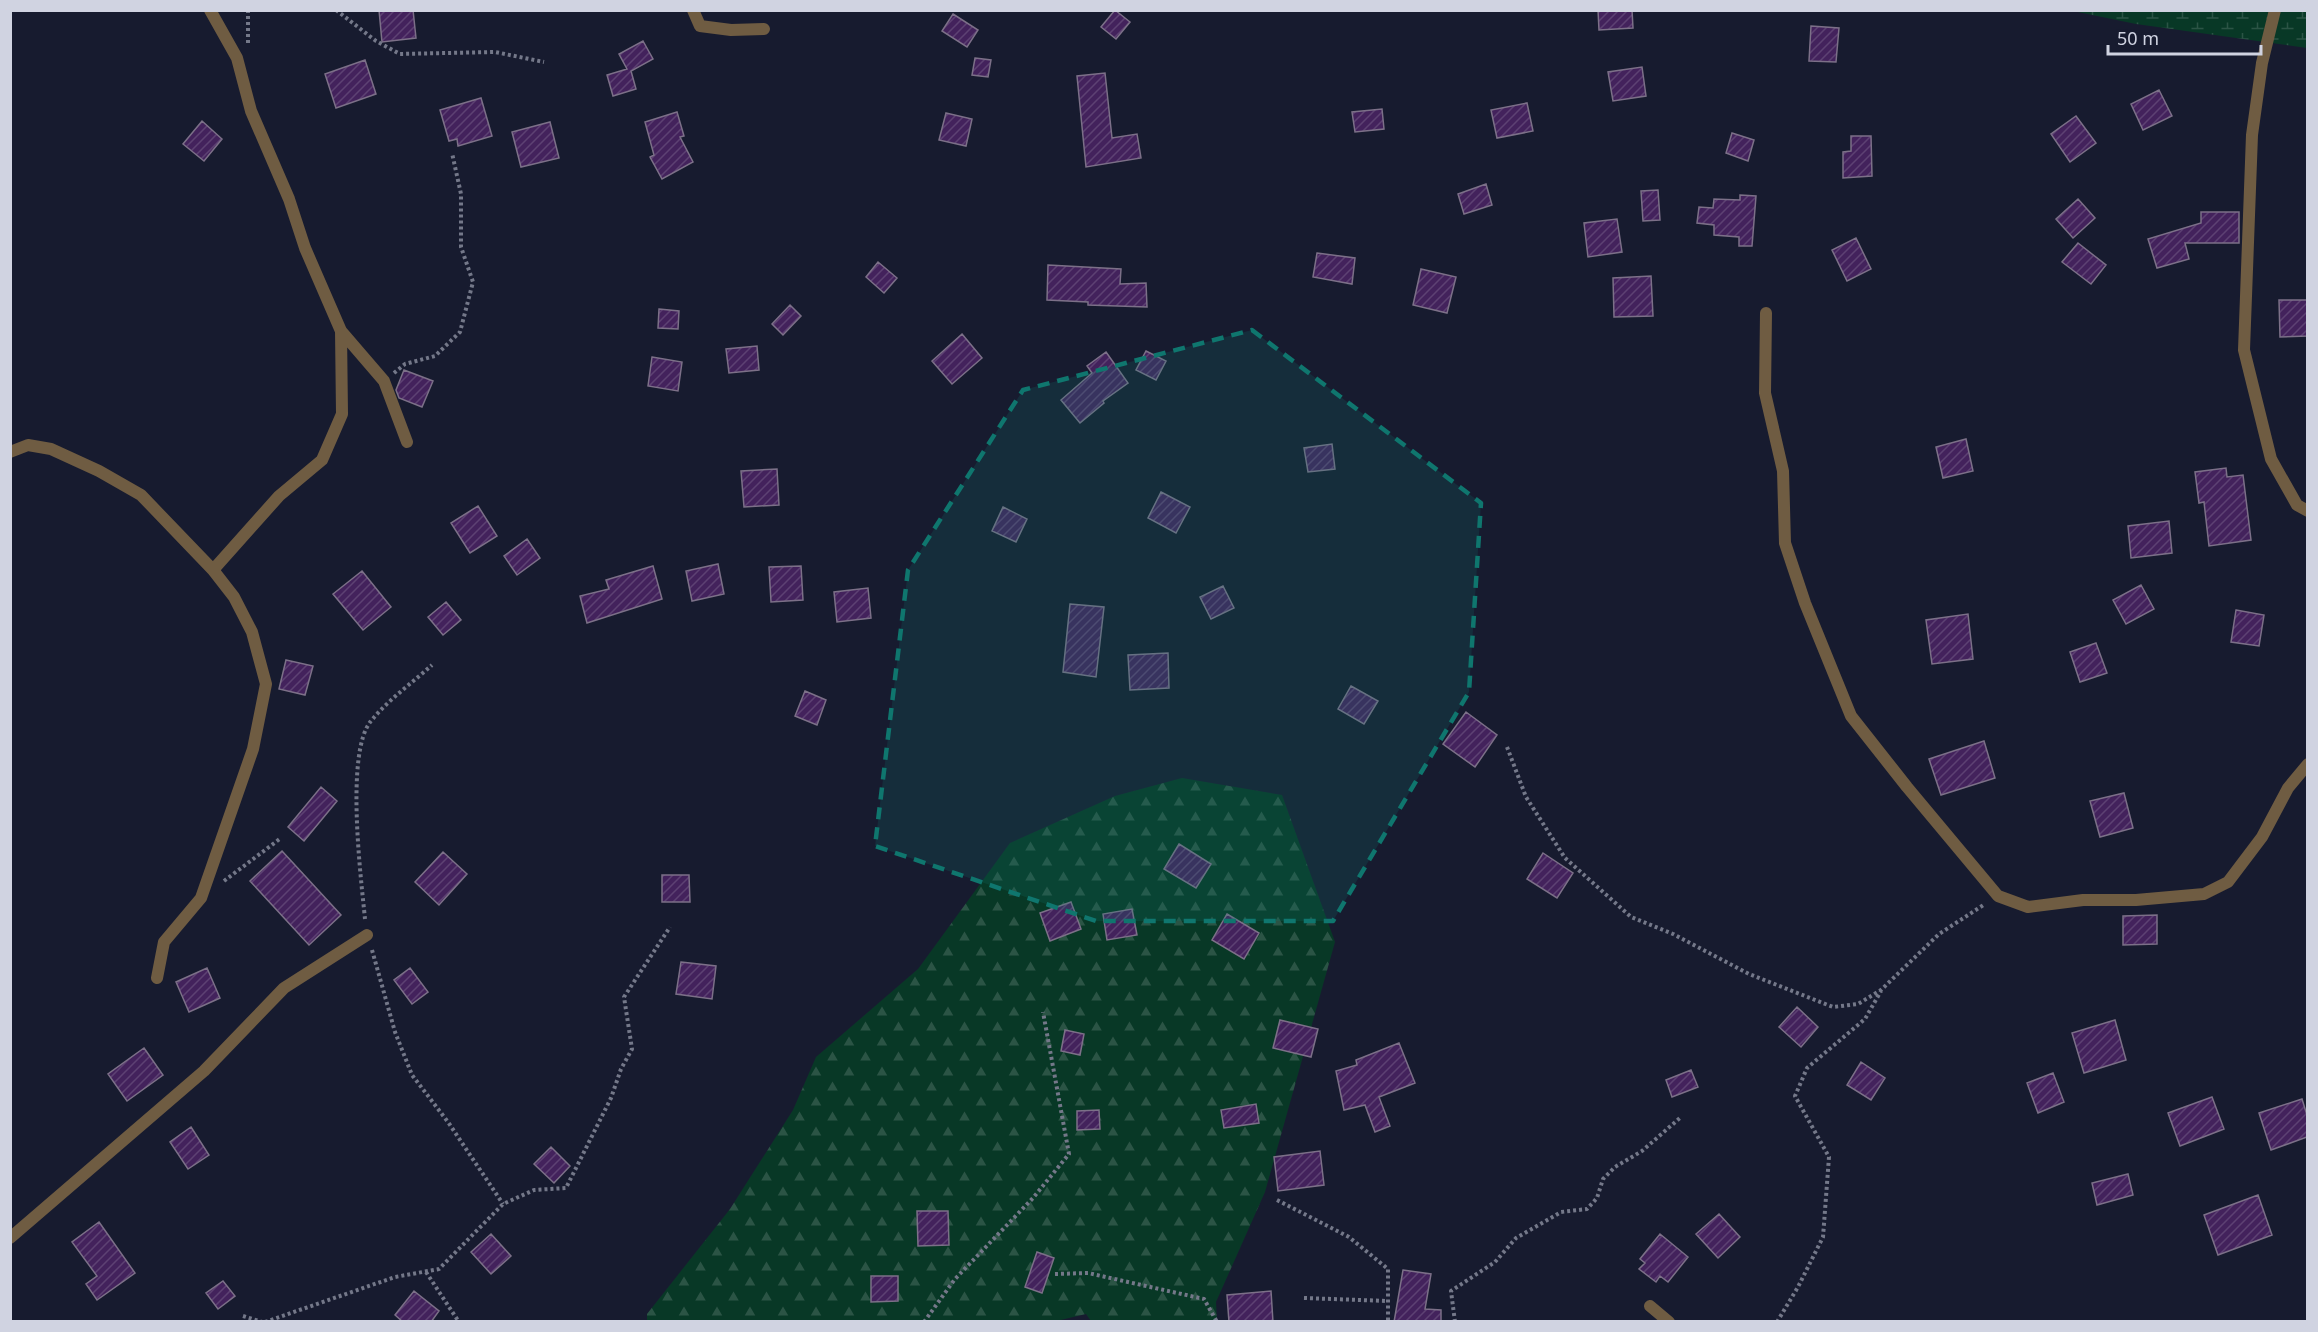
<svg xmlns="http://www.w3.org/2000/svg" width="2318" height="1332" font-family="'Noto Sans',sans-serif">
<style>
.forest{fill:url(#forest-firs)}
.wetland{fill:url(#wetland-marsh)}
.building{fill:url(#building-hatch);stroke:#7c7088;stroke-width:1.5}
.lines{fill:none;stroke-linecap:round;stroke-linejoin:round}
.path{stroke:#747889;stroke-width:4;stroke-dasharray:3 3;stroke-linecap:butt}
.street{stroke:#6f5c42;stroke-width:12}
.marked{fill:#0f766e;fill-opacity:0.2;stroke:#0f766e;stroke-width:4.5;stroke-dasharray:12 8;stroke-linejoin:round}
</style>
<defs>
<pattern id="forest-firs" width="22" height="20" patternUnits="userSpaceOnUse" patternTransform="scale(1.5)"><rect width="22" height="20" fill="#083826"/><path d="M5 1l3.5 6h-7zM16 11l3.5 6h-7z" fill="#2b5445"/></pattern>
<pattern id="wetland-marsh" width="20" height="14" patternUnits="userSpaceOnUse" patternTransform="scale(1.5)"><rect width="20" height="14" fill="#083826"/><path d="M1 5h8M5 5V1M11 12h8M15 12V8" fill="none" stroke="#2b5445"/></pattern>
<pattern id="building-hatch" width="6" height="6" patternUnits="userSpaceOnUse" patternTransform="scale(1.5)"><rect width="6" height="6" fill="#43225c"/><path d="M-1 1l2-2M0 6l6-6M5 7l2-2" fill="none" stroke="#5d4173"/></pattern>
</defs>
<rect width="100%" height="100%" fill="#171b2f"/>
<!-- forest -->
<path class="forest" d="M1182,778L1282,795L1335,942L1265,1192L1216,1302L1217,1321H1091L1086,1314L1052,1322H647V1314L730,1209L793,1110L816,1057L918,969L1010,843L1115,796Z"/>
<!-- wetland -->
<path class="wetland" d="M2073,11H2307V48L2136,24Z"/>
<!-- building -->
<path class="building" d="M379,10H413L416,38L382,42Z
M1115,10L1130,22L1116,39L1101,27Z
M1598,10H1632L1633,28L1599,30Z
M953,14L978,30L967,47L942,31Z
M1811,26L1839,28L1836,62L1809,61Z
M643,41L653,59L631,71L636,89L613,96L607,75L627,69L619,54Z
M975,58L991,60L988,77L972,75Z
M365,60L376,94L336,108L325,74Z
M1642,67L1646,96L1613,101L1608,72Z
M1105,73L1112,138L1137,134L1141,158L1086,167L1077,76Z
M2159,90L2172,116L2143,130L2131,104Z
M481,98L492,136L458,146L457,139L449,141L440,110Z
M1527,103L1533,131L1497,138L1491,110Z
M1382,109L1384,129L1355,132L1352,112Z
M677,112L684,136L680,137L693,162L662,179L650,157L654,155L645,122Z
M946,113L972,119L966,146L939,140Z
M2076,116L2096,143L2070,162L2051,134Z
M202,121L222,139L204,161L183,144Z
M550,122L559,158L521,167L512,132Z
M1732,133L1754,140L1748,161L1726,153Z
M1851,136H1871L1872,176L1843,178V152L1851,151Z
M1486,184L1492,205L1464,214L1458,194Z
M1658,190L1660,220L1643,221L1641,191Z
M1740,195L1756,196L1752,246H1739V237L1714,235V225L1697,223L1699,207L1713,208L1714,199L1740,200Z
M2078,199L2095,218L2073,238L2056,219Z
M2201,212H2239V243H2185L2189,259L2157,268L2148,239L2201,223Z
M1617,219L1622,252L1588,257L1584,223Z
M1856,238L1871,269L1847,281L1832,250Z
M2078,243L2106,265L2091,284L2062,262Z
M1317,253L1355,258L1352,284L1313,277Z
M878,262L897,278L884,293L866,277Z
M1048,265L1121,269L1120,284L1146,283L1147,307L1088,305V302L1047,300Z
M1421,269L1456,277L1447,313L1413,305Z
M1651,276L1653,316L1614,317L1613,278Z
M2279,300H2307V336L2280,337Z
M790,305L801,316L783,335L772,324Z
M659,309L679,311L678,329L658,328Z
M962,334L982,358L952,384L932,361Z
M757,346L759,370L729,373L726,349Z
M1146,351L1166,361L1156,380L1136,370Z
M1106,352L1128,383L1103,401L1104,403L1080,423L1061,400L1092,373L1087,366Z
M652,357L682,362L678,391L648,386Z
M404,370L433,381L422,407L399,398L396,390Z
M1966,439L1973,471L1943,478L1936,447Z
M1332,444L1335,469L1308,472L1304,448Z
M2226,468L2227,477L2243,475L2251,540L2209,546L2204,502L2199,503L2195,472Z
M777,469L779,505L744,507L741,471Z
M1161,492L1190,507L1176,533L1148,518Z
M478,506L497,536L470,553L451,523Z
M1003,507L1027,519L1016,542L992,531Z
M2169,521L2172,553L2131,558L2128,526Z
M527,539L540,558L517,575L504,556Z
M718,564L724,594L692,601L686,571Z
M653,566L662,599L587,623L580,596L609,589L606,580Z
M801,566L803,600L771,602L769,567Z
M362,571L391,607L363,630L333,594Z
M2141,585L2154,609L2126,624L2113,600Z
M1223,586L1234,608L1211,619L1200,597Z
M868,588L871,618L837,622L834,592Z
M446,602L461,620L443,635L428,617Z
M1070,604L1104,607L1096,677L1063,672Z
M2236,610L2264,615L2259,646L2231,642Z
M1968,614L1973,659L1932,664L1926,620Z
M2096,643L2107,673L2080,682L2070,652Z
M1168,653L1169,688L1130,690L1128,655Z
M286,660L313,666L305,695L279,689Z
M1351,686L1378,701L1364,724L1338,709Z
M805,691L826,700L817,725L795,716Z
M1466,712L1497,735L1475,767L1443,744Z
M1984,741L1995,778L1941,795L1929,759Z
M321,787L337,801L304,841L288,827Z
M2124,793L2133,828L2100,837L2090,801Z
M1179,844L1211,864L1196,888L1164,869Z
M282,851L341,915L309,945L250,881Z
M443,852L467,874L439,905L415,882Z
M1543,853L1573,873L1557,898L1527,879Z
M662,875H689L690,902H662Z
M1071,902L1081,929L1050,941L1040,913Z
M1132,909L1137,935L1107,940L1103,914Z
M1227,914L1259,933L1244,959L1212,940Z
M2157,915V944L2123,945V916Z
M681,962L716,966L712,999L676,994Z
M207,968L220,998L189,1012L176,982Z
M410,968L428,992L412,1004L394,980Z
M1797,1007L1818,1027L1801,1047L1779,1027Z
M1280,1020L1318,1029L1311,1057L1273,1048Z
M2115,1020L2126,1060L2084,1073L2072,1033Z
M1065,1030L1084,1034L1080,1055L1061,1051Z
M1399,1043L1415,1083L1379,1097L1390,1126L1375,1132L1365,1105L1344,1110L1336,1071L1357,1065L1356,1060Z
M144,1048L163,1075L127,1101L108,1074Z
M1861,1062L1885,1078L1871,1100L1847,1085Z
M1691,1070L1698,1087L1672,1097L1666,1080Z
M2053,1073L2064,1102L2038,1113L2027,1083Z
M2212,1097L2224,1129L2180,1146L2168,1113Z
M2302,1099L2307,1115V1137L2271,1150L2259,1113Z
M1256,1104L1259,1123L1224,1128L1221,1110Z
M1099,1110L1100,1129L1077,1130V1111Z
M191,1127L209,1155L188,1169L170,1142Z
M551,1147L570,1166L554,1183L534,1164Z
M1320,1151L1324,1185L1278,1191L1274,1157Z
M2128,1174L2133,1195L2097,1205L2092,1183Z
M2258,1195L2272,1235L2218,1255L2204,1215Z
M917,1211H948L949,1245L918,1246Z
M1719,1214L1740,1237L1718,1258L1696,1234Z
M99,1222L135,1273L97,1300L86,1284L97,1276L72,1242Z
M491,1234L511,1256L491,1274L471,1252Z
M1660,1234L1688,1257L1668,1282L1660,1276L1656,1282L1639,1269L1645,1263L1640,1259Z
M1037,1252L1054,1258L1042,1293L1025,1287Z
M1403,1270L1431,1274L1425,1309L1441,1310V1322H1394Z
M871,1276H898V1301L871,1302Z
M223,1281L235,1296L218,1309L206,1293Z
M414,1291L439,1311L431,1322H403L395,1315Z
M1271,1291L1273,1322H1229L1227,1295Z"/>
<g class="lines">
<!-- path -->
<path class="path" d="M248,10V43
M336,10L376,41L400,54L495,52L544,62
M394,373L405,364L435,356L460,332L473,282L461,247V194L452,153
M1507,747L1526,797L1565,858L1631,917L1673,934L1749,974L1833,1007L1858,1004L1881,990L1939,934L1985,904
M224,881L281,838
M365,919C361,878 345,752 371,721C388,700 412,683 432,665
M372,950L395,1032L412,1075L448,1122L503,1204
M1277,1200L1349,1237L1388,1269V1322
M426,1272L459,1322
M1055,1274L1088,1273L1204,1299L1217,1322
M1304,1298L1388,1301
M243,1316L262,1322
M265,1322L395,1277L439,1269L503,1204L534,1190L566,1188L611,1098L621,1069L632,1049L624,997L670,927
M924,1322L955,1279L1033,1198L1069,1154L1043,1012
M1455,1322L1451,1291L1495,1262L1516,1238L1561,1212L1587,1209L1597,1198L1603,1179L1615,1167L1642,1151L1681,1117
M1777,1322L1798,1287L1823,1237L1829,1157L1795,1096L1807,1068L1865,1019L1881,991"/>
<!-- street -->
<path class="street" d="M210,10L237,58L251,111L289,199L305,248L341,331L342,414L322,460L279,496L213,570
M693,10L700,26L731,30L764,29
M2275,10L2262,63L2252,135L2244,350L2271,459L2297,505L2308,511
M1766,313L1765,393L1783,471L1785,543L1805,603L1851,716L1907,787L1998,896L2028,907L2083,900H2136L2204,894L2228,882L2262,837L2288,788L2308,764
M341,331L384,381L407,442
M10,452L28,445L51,449L99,471L141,495L213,570L234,597L252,632L266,684L253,749L201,898L164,942L157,978
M10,1238L204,1071L284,988L367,935
M1650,1306L1669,1322"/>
</g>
<!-- marked area -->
<path class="marked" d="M1252,330L1481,503L1469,692L1333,921H1096L875,846L908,570L1023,390Z"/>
<!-- border -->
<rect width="2318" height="1332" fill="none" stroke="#d0d3e1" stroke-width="24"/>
<!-- scale -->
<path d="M2108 45v9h153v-9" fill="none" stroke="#d0d3e1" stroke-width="3"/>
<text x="2117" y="45" font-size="18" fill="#d0d3e1" stroke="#171b2f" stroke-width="4.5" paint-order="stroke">50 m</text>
</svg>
